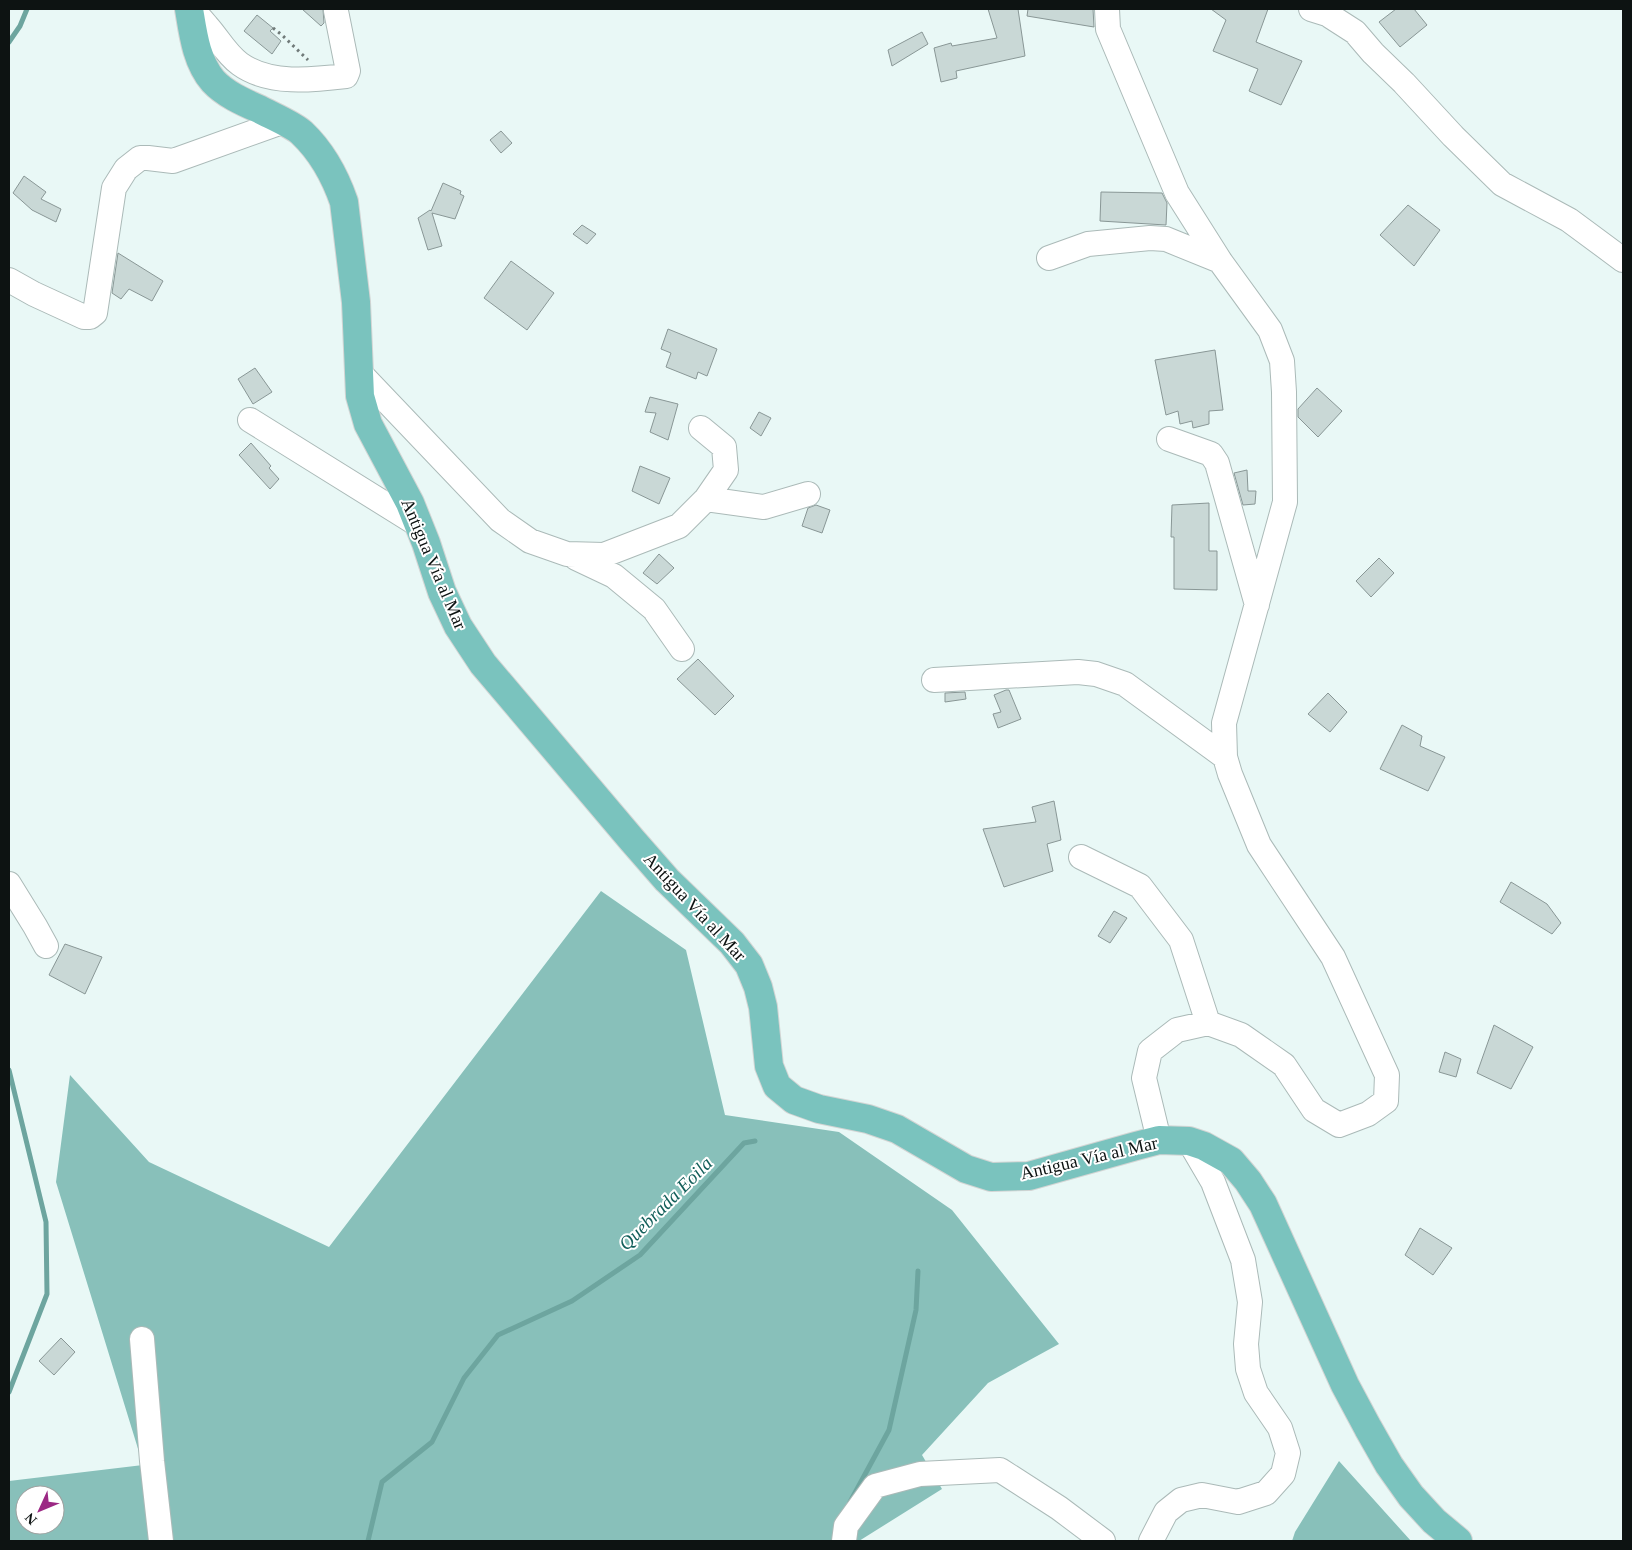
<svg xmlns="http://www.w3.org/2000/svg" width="1632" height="1550" font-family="'Times New Roman',serif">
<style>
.forest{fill:#88c0ba;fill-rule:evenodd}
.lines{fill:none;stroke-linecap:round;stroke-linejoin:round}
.stream{stroke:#6da59f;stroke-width:5}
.building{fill:#c9d8d6;stroke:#899796}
.minor-casing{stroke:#abbab8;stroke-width:26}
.major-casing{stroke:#d3d5d4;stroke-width:30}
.path{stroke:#707a79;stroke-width:3;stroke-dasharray:2.5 4;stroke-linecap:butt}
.minor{stroke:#fff;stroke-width:24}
.major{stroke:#7ac3be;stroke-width:28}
.labels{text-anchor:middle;stroke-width:4;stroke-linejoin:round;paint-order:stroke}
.street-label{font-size:18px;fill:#0d1312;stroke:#fff}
.water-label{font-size:19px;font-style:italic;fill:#125f5a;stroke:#fff}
</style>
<rect width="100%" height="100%" fill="#e9f8f6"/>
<!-- forest -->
<path class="forest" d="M601,891L686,950L725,1115L839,1132L952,1210L1059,1344L988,1383L922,1455L942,1489L859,1541H9V1481L143,1465L56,1182L70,1075L149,1162L329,1247ZM25,1495H55V1525H25Z
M1339,1461L1411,1541H1292L1295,1532Z"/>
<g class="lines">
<!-- stream -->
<path class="stream" d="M9,42L20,26L27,9
M9,1070L46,1222L47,1294L9,1392
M850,1502L889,1430L916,1310L918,1271
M368,1541L382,1482L432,1442L464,1378L498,1335L572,1301L640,1255L744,1143L755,1141"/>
</g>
<!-- building -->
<path class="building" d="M302,9H323L324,23L321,26Z
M988,9H1018L1025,56L956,71L957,78L941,82L934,48L951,43L952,46L997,38Z
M1028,9H1093L1094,27L1027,16Z
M1211,9H1268L1256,42L1302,61L1281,105L1249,91L1258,69L1213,51L1226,20Z
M1396,9H1414L1427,25L1400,47L1379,22Z
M257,15L273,28L270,31L281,41L272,54L244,31Z
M922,32L928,44L892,66L888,50Z
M501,131L512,143L501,153L490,140Z
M24,176L46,192L41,199L61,209L56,222L32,210L13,193Z
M443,183L461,191L460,194L464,196L455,219L432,213L442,246L428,250L418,218L430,210L431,211Z
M1101,192L1162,193L1167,203L1166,225L1100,221Z
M1408,205L1440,230L1414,266L1380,235Z
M582,225L596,234L587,244L573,234Z
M118,253L163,281L152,301L129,289L121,299L112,293Z
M511,261L554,293L527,330L484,298Z
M668,329L717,349L707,376L698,372L696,379L666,367L671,353L661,349Z
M1215,350L1223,410L1209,411V424L1193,428L1192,421L1180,424L1178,411L1166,415L1155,360Z
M255,368L272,392L253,404L238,379Z
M1317,388L1342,411L1318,437L1298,417V409Z
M650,397L678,404L668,440L650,432L656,413L645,412Z
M759,412L771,418L761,436L750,428Z
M251,443L271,466L269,468L279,479L270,489L239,455Z
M640,466L670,478L659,504L632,491Z
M1247,470L1248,491H1256L1255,504L1243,505L1234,473Z
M1209,503V551H1217V590L1174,589V537H1171L1172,505Z
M816,505L830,510L822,533L802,526L808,508Z
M659,554L674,568L657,584L643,573Z
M1379,558L1394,573L1371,597L1356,581Z
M698,659L734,696L715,715L677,679Z
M1006,690H1009L1021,719L998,728L993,714L1001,712L994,695Z
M965,692L966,699L945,702V693Z
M1328,693L1347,712L1330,732L1308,714Z
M1402,725L1422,736L1420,746L1445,757L1428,791L1380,769Z
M1054,801L1061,840L1047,844L1053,871L1004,887L983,829L1036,822L1032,807Z
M1511,882L1547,904L1561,923L1552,934L1500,902Z
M1114,911L1127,918L1110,943L1098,936Z
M65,944L102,957L85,994L49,975Z
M1494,1025L1533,1047L1511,1089L1477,1073Z
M1445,1052L1461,1059L1456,1077L1439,1072Z
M1420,1228L1452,1248L1433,1275L1405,1255Z
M61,1338L75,1352L54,1375L39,1361Z"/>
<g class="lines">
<!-- minor casing -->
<g class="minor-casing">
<path id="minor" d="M191,9C197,14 202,20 207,26C218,38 226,54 240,64C269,85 312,80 346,76L348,71L336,11
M1107,9L1108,29L1177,193L1220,261L1270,330L1282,361L1284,392L1285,502L1224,723L1225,757L1230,774L1259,845L1333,957L1387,1075L1386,1101L1368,1114L1339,1125L1314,1110L1284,1065L1241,1035L1208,1023L1177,1030L1150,1051L1144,1078L1159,1140
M1311,9L1327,14L1355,32L1373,53L1404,83L1453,136L1502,184L1569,220L1623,260
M1049,258L1088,244L1150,238L1166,239L1220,261
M9,280L34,294L84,317H90L95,313L114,188L126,169L140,158H148L173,161L282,122
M358,371L500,520L530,541L567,554L604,555L679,526L706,499L726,470L724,447L701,428
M250,420L417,524
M1169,439L1211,454L1217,463L1257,605
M706,499L764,507L808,494
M576,558L614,576L654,609L682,649
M934,680L1078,672L1096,674L1125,684L1225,757
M1081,857L1140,886L1181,940L1208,1023
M9,884L35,926L46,946
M142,1339L152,1461L161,1541
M844,1541L846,1526L875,1486L920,1474L1000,1470L1059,1508L1103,1541
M1151,1541L1166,1512L1181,1500L1202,1495L1238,1502L1266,1493L1283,1474L1288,1453L1280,1428L1256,1393L1248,1369L1246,1344L1250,1302L1243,1260L1213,1182L1189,1141"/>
</g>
<!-- major casing -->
<g class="major-casing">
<path id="major" d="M189,9C193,33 196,61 213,81C225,94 243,102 259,109C270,115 294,125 302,133C322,152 335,176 344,202L356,302L360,396L368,424L410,503L426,543L442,592L458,626L483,664L632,840L667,880L732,943L749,965L758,987L763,1007L769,1066L777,1086L794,1100L819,1109L868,1119L897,1129L966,1169L991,1177L1029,1176L1136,1146L1159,1140L1189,1141L1204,1146L1231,1161L1248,1181L1263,1204L1345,1385L1368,1428L1389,1465L1411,1496L1434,1521L1458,1541"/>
</g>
<!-- path -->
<path class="path" d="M273,28L282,35L308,60"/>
<!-- minor -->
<use href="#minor" class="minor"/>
<!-- major -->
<use href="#major" class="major"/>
</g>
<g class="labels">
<!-- street labels -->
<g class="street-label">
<text transform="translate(434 564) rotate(67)" y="6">Antigua Vía al Mar</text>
<text transform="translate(695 907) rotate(47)" y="6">Antigua Vía al Mar</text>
<text transform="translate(1089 1158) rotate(-13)" y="6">Antigua Vía al Mar</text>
</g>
<!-- water labels -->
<g class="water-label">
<text transform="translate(665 1203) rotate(-45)" y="7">Quebrada Eoila</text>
</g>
</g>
<!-- border -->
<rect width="1632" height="1550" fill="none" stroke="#0d1312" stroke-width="20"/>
<!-- north arrow -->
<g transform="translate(40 1510) rotate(226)"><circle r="24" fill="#ffffff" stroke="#9ea1a0"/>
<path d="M0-4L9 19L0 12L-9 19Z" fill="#9c2884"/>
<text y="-8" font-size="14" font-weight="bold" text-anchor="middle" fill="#0d1312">N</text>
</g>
</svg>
